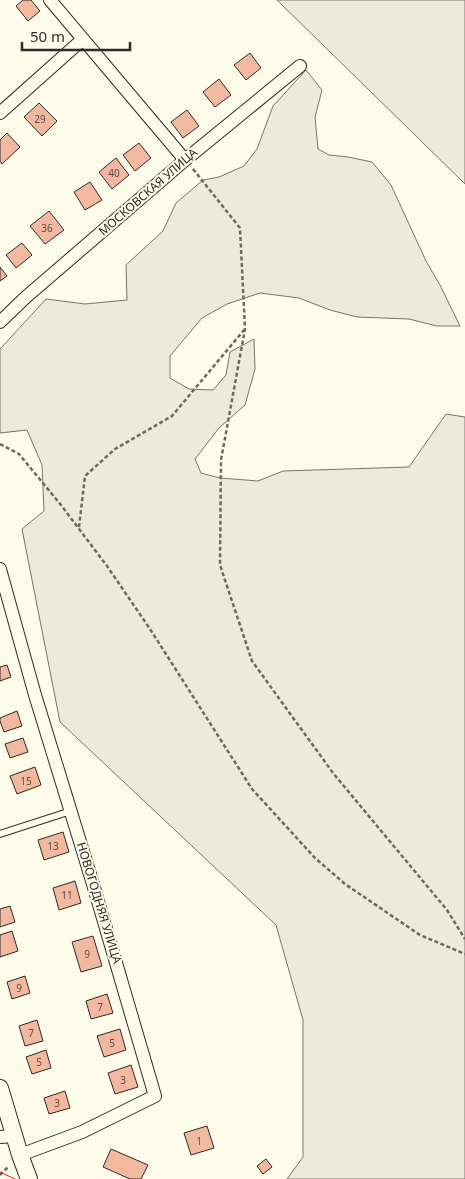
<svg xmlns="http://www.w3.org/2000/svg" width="465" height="1179" font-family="'Noto Sans',sans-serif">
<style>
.green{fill:#ecebdb;stroke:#74746e}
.building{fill:#f2b8a0;stroke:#2b2b2b}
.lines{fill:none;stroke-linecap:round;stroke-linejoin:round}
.service-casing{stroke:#2b2b2b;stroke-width:8}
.minor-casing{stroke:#2b2b2b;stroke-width:14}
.tertiary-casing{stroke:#2b2b2b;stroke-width:18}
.path{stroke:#6a6964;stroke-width:2.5;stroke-dasharray:4 2.5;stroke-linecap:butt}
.service{stroke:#fdfbea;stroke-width:6}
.minor{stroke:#fdfbea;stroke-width:12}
.tertiary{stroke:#fdfbea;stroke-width:16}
.power{stroke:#c62828;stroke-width:1;stroke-dasharray:18 4 2.5 4;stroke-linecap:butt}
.labels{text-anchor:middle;stroke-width:4;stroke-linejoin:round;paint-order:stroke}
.number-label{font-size:10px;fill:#5d4e48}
.street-label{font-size:12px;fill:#2b2b2b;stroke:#fdfbea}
</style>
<rect width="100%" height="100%" fill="#fdfbea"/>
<!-- green -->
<path class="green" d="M277,0H465V184Z
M306,70L322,90L315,117L318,149L329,155L348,157L372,162L391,185L426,261L440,285L460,326H437L409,319L357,317L330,310L299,298L260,293L227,304L202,318L170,356V378L189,389L213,390L226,375L230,352L254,339L255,369L245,405L219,428L195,459L201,473L220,478L258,481L283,471L409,467L446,414L465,417V1179H287L303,1157V1020L276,925L60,722L22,529L44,511L42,465L27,430L0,433V349L46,299L85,304L127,300L126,265L163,231L176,203L203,180L219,177L244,166L257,149L273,106Z"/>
<!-- building -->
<path class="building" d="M23,0H31L40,11L28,21L16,6Z
M250,53L261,68L246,80L234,65Z
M219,79L231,95L215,107L203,92Z
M39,103L57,121L42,136L24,117Z
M187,110L199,126L183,138L171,122Z
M7,133L20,147L2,164L0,161V140Z
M139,143L151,158L135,171L123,155Z
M116,158L129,175L112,189L99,172Z
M90,182L102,200L85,210L74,192Z
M49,211L64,230L45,244L30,226Z
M22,243L32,255L16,268L6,255Z
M0,267L7,276L0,281Z
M7,665L11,677L0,681V667Z
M17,711L22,726L4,732L0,721V718Z
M23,738L28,752L10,758L5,744Z
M35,767L41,785L17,794L10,776Z
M63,832L69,852L44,860L38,840Z
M75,881L81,903L59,910L53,888Z
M10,906L15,922L0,927V909Z
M12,931L18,951L0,957V935Z
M93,936L102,966L81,972L72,942Z
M25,976L30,993L12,999L7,982Z
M107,994L113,1013L91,1019L86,1001Z
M37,1020L43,1041L25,1046L19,1026Z
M120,1029L126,1050L104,1057L97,1036Z
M46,1050L51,1068L32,1074L26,1057Z
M131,1065L138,1087L115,1094L108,1073Z
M65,1091L70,1108L49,1114L44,1098Z
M207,1126L214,1148L191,1155L184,1133Z
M111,1149L148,1165L141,1179H130L103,1167Z
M266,1159L272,1167L263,1174L257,1166Z"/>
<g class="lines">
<!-- service casing -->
<g class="service-casing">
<path id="service" d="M0,834L71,811"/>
</g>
<!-- minor casing -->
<g class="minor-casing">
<path id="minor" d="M50,0L185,160
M0,113L83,39
M0,322L26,297L185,160L300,66
M0,569L35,695L93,884L155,1096L82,1132L20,1155
M0,1137L14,1136"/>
</g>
<!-- tertiary casing -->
<g class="tertiary-casing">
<path id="tertiary" d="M0,1088L20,1155L29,1179"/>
</g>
<!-- path -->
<path class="path" d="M193,169L240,228L245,329L221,460L220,565L252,661L333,773L447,910L465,939
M0,444L19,454L61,505L107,566L150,629L252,789L315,858L345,884L420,935L465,954
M79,527L85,476L115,449L172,416L244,330
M0,1175L8,1167"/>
<!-- service -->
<use href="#service" class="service"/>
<!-- minor -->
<use href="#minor" class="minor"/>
<!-- tertiary -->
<use href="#tertiary" class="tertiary"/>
<!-- power -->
<path class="power" d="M0,1172L15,1179"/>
</g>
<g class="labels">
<!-- number labels -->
<g class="number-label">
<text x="40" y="123">29</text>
<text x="114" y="177">40</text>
<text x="47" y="232">36</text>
<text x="26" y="785">15</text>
<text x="53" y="850">13</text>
<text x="67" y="899">11</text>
<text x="87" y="958">9</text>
<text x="19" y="992">9</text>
<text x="100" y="1011">7</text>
<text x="31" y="1037">7</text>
<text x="112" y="1047">5</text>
<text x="39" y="1066">5</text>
<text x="123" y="1084">3</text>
<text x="57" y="1107">3</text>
<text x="199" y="1145">1</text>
</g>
<!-- street labels -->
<g class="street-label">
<text transform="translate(148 192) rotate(-41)" y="4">МОСКОВСКАЯ УЛИЦА</text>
<text transform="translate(99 903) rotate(73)" y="4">НОВОГОДНЯЯ УЛИЦА</text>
</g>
</g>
<!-- scale -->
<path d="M22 42v8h108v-8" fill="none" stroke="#2b2b2b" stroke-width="2.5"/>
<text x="30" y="42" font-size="15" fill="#2b2b2b" stroke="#fdfbea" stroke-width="4" paint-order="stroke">50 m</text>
</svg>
